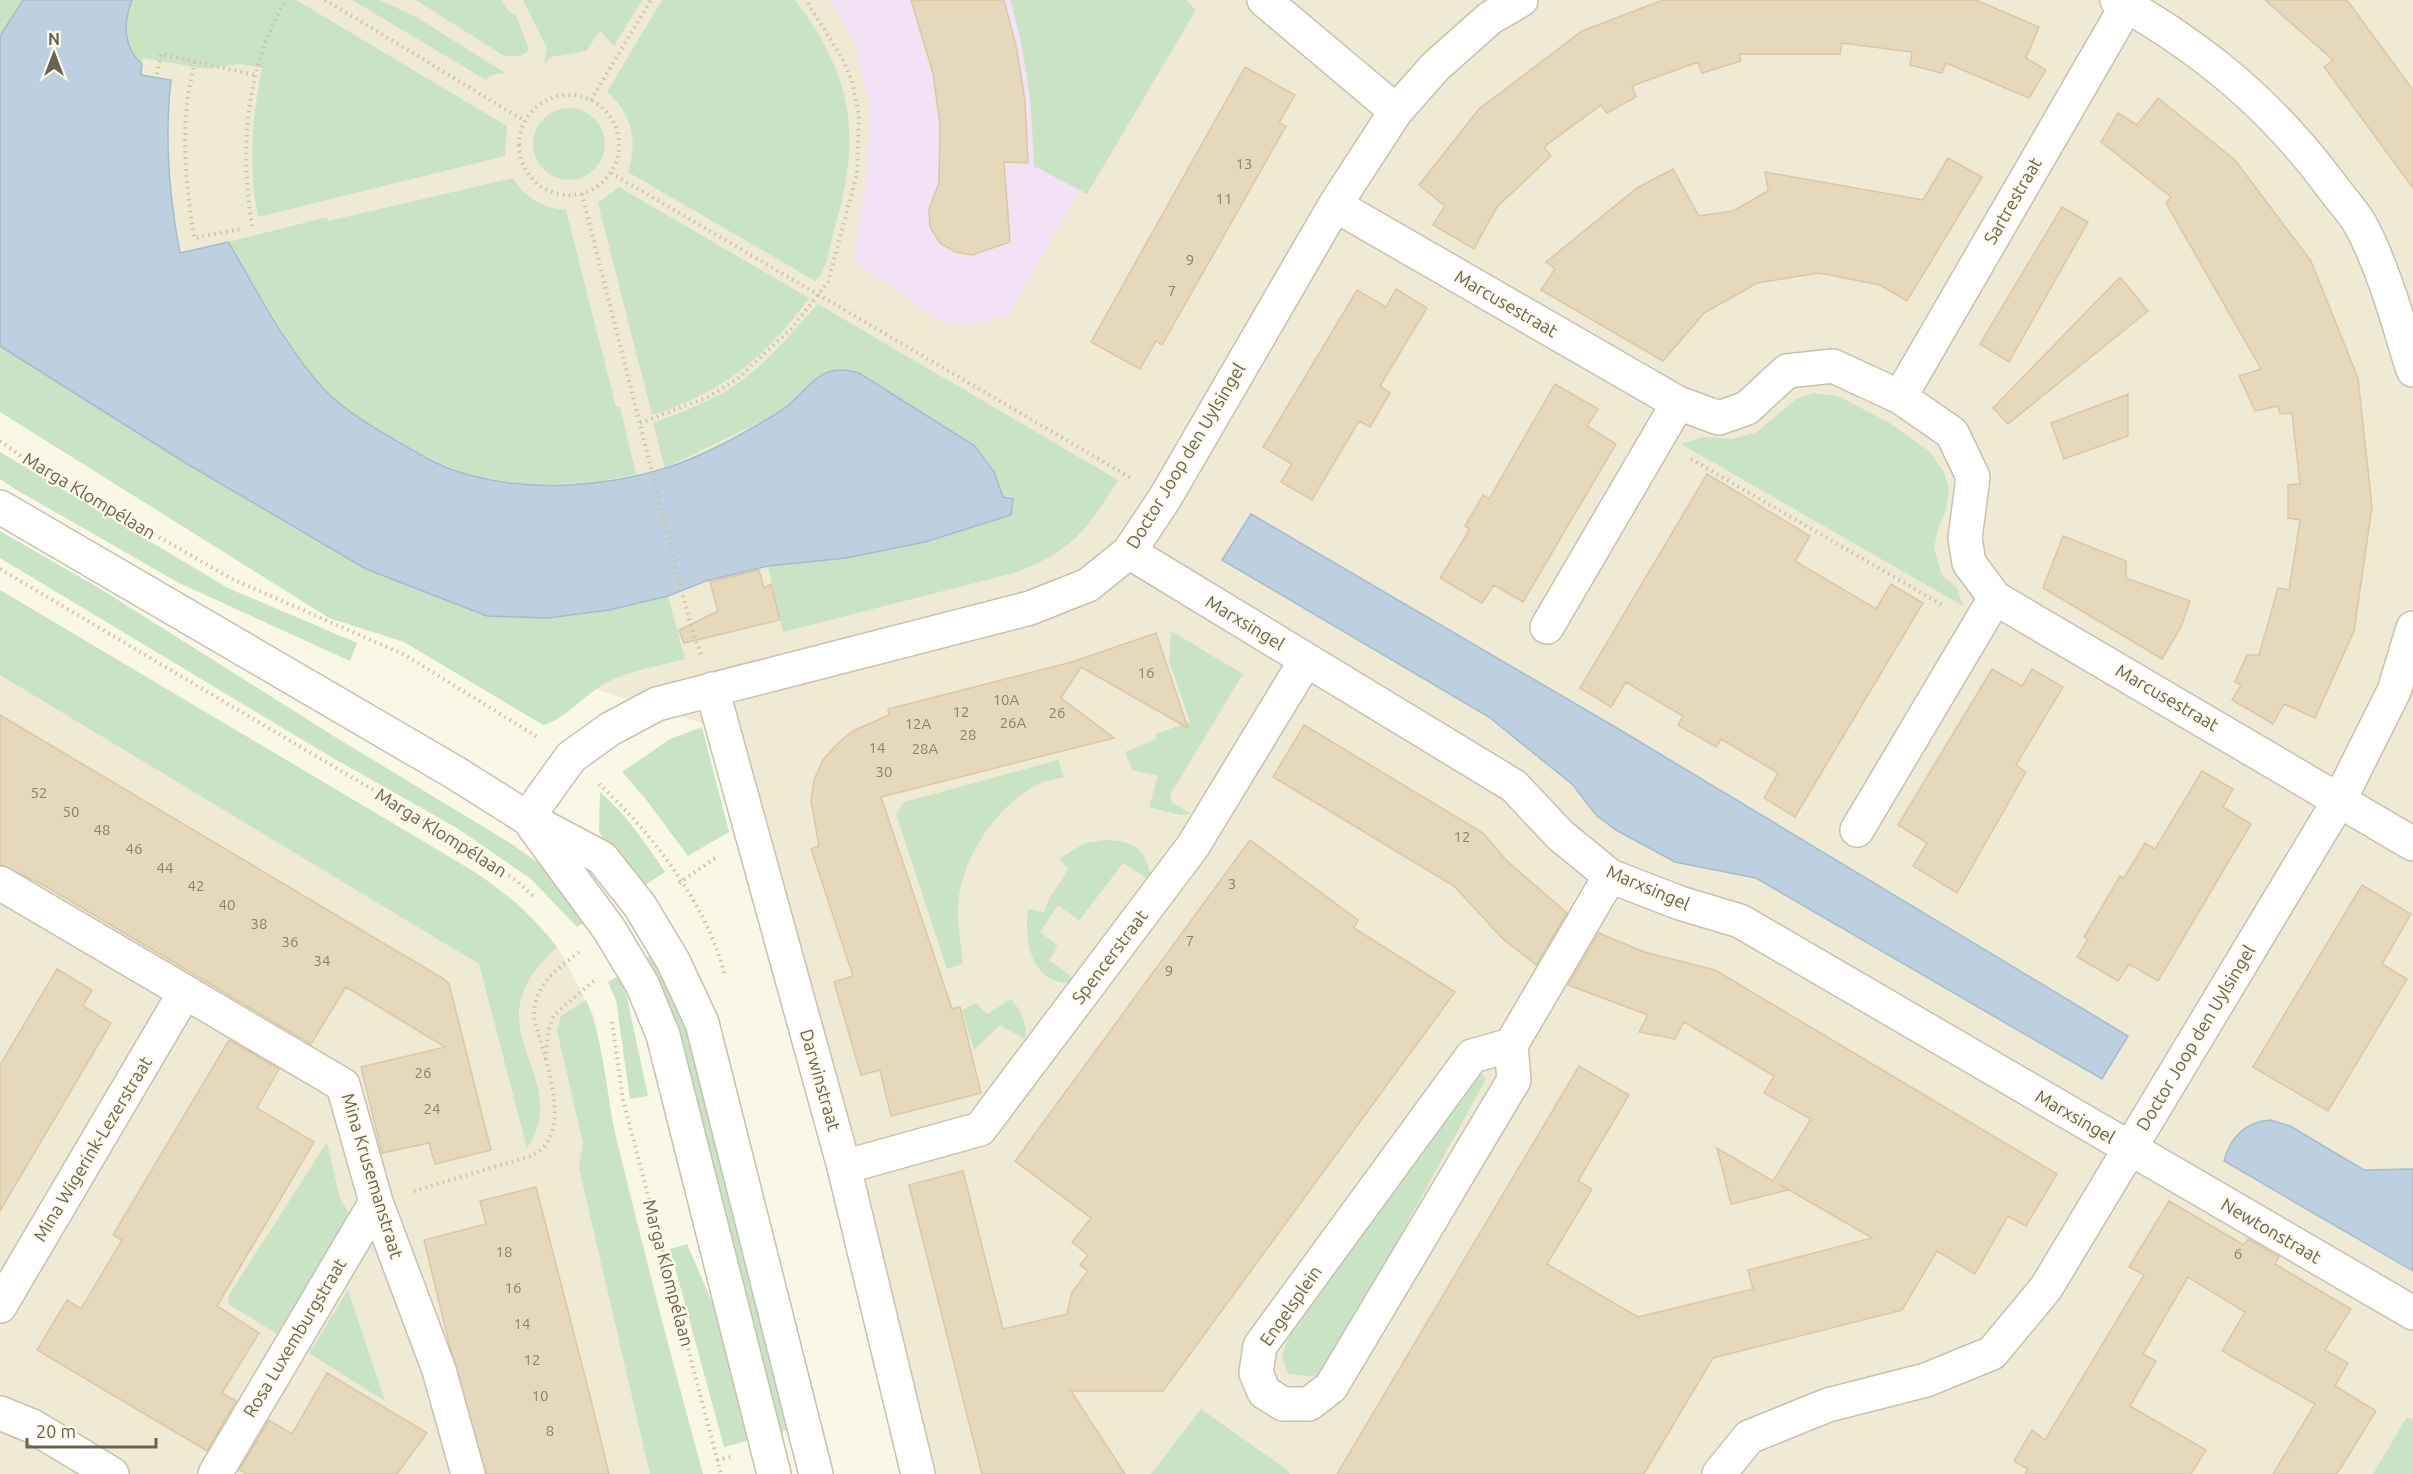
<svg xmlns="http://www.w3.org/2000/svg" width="2413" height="1474" font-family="Ubuntu,sans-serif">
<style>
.residential{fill:#efead4}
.education{fill:#f3e1f5}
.green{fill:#c9e4c5}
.water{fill:#bcd0df;stroke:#a4bccf;stroke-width:1.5}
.building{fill:#e5d8bb;stroke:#dac8a3;stroke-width:1.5}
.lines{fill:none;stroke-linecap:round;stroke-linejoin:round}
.minor-casing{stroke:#c8c1ad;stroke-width:36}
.tertiary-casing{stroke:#c8c1ad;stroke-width:36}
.path{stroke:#cec1a4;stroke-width:4;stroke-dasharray:1.5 4.5;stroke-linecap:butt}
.minor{stroke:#fff;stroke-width:33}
.tertiary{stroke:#fff;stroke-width:33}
.labels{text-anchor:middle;stroke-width:4.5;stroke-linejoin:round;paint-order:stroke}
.number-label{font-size:15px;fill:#8b8069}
.street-label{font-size:18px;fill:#6d624e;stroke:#fcfaea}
</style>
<rect width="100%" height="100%" fill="#f9f7e5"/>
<!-- residential -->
<path class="residential" d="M0,0H2413V1474H933L791,910L729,732L493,656L0,371Z
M0,590L482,877L519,905L548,935L563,957L594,1016L609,1109L700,1474H0Z"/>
<!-- education -->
<path class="education" d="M830,0H1184L1009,316L972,325L943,323L853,260L868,166L870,105L854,41Z"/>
<!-- green -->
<path class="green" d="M0,0H23L0,36Z
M132,0H296L507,126L505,156L258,217C248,166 252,117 262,68L240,64L206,69L143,58L142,64C123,48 123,23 132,0Z
M352,0H380L418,18L505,73L491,75L486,80Z
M416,0H502L509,12L516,15L529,50L521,56H504Z
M523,0H642L614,46L600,31L586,51L551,57L544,64L547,48Z
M662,0H795C856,79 861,141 833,234C829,249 827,271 815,281L628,172C638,141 632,113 607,92Z
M1010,0H1186L1196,10L1087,194L1034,166C1032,109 1027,55 1010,0Z
M533 144a36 36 0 1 1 72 0a36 36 0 1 1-72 0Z
M513,178C525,198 543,208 566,210L616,407H620L636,474L598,482L529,485L467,475L410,449L357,418L316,381L293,349L228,242L327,217L328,221Z
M619,187L809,298C766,357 722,393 652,415L598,203Z
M818,304L1118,480C1086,532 1072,551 1014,573L783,632L768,566L846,558L925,542L1003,497L994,472L819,376L779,413L665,468L653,423C682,412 713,401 738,383C769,361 792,332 818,304Z
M0,346L184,462L609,610L668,596L685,659C659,666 627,671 604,684C585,695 562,721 543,725L404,642L329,618L0,412Z
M1813,393L1838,396L1888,422L1929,451L1944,472L1949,489L1946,510L1938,529L1934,548L1942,575L1957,588L1963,606L1681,444L1703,437L1732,439L1757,432L1796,399Z
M0,452L228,588L357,643L350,661L179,583L15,489L0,479Z
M0,531L99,588L332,735L510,843L543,866L590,919L577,927L531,879L457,828L326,754L0,558Z
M0,590L465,866C501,888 531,914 557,947C542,962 528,976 522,996C505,1047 566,1092 527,1148L479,964L0,675Z
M1171,631L1243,674L1170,795L1172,802L1191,814L1179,815L1149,807L1158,776L1132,770L1125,752L1156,739L1155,734L1190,722L1169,661Z
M702,727L729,832L688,856L644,797L622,772L670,739Z
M1058,760L1064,777C1057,779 1048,780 1041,783C996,804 957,863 958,913C958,930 961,947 963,964L947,969L896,814L904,802Z
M600,792C627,815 646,844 665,872L642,887L618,860L599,832Z
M1104,840C1131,841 1143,845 1150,872L1147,878L1123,863L1079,921L1058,905L1040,932L1058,946L1049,960L1075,979L1073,983C1031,985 1024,942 1028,909L1044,912L1050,897L1069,869L1059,859L1085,843Z
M656,953L680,1000L793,1428L776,1434L642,961Z
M622,974L648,1096L630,1099L616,1000L608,982Z
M1011,999C1021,1011 1026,1020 1026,1036L1024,1039L1000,1025L974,1050L962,1010L976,1003L987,1014Z
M586,1000C604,1040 607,1099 617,1142C644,1253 673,1364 703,1474H650L579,1168L583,1143L557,1031L561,1016Z
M1478,1070L1486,1079L1335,1355L1319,1377L1288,1374L1282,1356L1290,1331Z
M327,1142L340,1199L355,1222L284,1338L228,1304L229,1295Z
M687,1244L731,1346L753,1439L724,1447L670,1249Z
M348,1290L385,1401L309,1353Z
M1201,1409L1290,1472L1289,1474H1151Z
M2407,1417L2413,1420V1474H2373Z"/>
<!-- water -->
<path class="water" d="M23,0H132C123,23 123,48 142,64L141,75L171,80C164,139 169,195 180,253L228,242C256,288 281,339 316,380C337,406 366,423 395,440C417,453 444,469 469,475C531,492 605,487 666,468C704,456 742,434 776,414C808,396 814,359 859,373L975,446L994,472L1003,497L1013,499L1011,515L925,542L846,558L768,566L706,581L668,596L609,610L548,618L487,616L366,569L184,462L0,346V36Z
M1251,514L1622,731L2128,1036L2102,1079L1756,878L1675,862L1616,830L1596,815L1573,785L1489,717L1222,560Z
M2270,1120L2290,1126L2364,1170L2413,1169V1271L2224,1161C2230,1137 2246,1122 2270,1120Z"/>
<!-- building -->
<path class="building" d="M911,0H1004L1016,46L1025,100L1028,163L1004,162L1010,242L972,255L955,252L940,243L930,227L929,209L939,183L940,124L933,73Z
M1663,0H1976L2039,27L2026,58L2046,70L2029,98L1946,63L1942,73L1910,65L1912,52L1842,43L1840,54H1739L1741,61L1702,73L1698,62L1632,86L1636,97L1607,113L1601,105L1544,147L1551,156L1497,207L1474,249L1433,225L1445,206L1419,185L1479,109L1582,31Z
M2265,0H2347L2413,90V188L2324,67L2333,60Z
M1245,67L1295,95L1279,123L1286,126L1162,345L1156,341L1140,369L1091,342Z
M2158,98L2235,160L2311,261L2358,378L2372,507L2354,631L2315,718L2284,704L2273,724L2232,700L2241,685L2235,682L2247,655H2259L2278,588L2289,590L2300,520L2288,518V485L2300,484L2292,413L2280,414L2278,406L2255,411L2239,376L2261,369L2166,203L2171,197L2101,142L2118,113L2137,125Z
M1948,158L1982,177L1907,301L1880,285L1819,273L1757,283L1704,313L1663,361L1541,290L1555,269L1546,262L1637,188L1673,169L1699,216L1733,211L1768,191L1765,172L1923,200Z
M2062,207L2088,222L2009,362L1980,344Z
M2120,277L2148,311L2008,424L1993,408Z
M1396,289L1427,308L1380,386L1390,393L1370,427L1359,421L1312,500L1281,482L1292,464L1263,447L1357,290L1386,307Z
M1555,384L1598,409L1587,426L1616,444L1523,602L1494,585L1482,603L1440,578L1470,529L1465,526L1483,495L1489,499Z
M2128,394V436L2064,459L2051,423Z
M1707,474L1810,536L1795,561L1876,609L1891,584L1923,603L1795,817L1764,798L1778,773L1721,739L1716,747L1678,725L1683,716L1626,682L1611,707L1580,688Z
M2063,536L2126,561V578L2190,601L2181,627L2162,659L2043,588Z
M759,570L764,588L771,584L780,620L684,643L679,630L718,611L710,582Z
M1156,633L1188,728L1081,667L1061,698L1114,738L881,797L952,1009L960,1007L981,1093L891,1116L880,1070L861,1075L834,982L853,976L811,849L819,846L811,801L814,780L823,760L837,744L853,731L889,715L888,709L1072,662Z
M1992,669L2022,686L2032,669L2063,687L2016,765L2026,772L1957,893L1913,866L1927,843L1898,825Z
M0,715L444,979L449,984L491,1150L435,1164L429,1143L382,1153L361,1067L445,1047L346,987L311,1044L47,887L0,864Z
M1304,725L1483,833L1507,861L1567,913L1536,965L1502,938L1454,886L1273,777Z
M2202,771L2233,789L2223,807L2251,824L2158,981L2129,964L2118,981L2077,957L2088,939L2084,937L2120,876L2124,878L2145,843L2155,849Z
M1250,840L1358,920L1354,928L1455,992L1163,1391H1071L1125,1474H982L909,1185L963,1171L1003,1329L1067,1314L1072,1292L1088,1271L1080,1265L1088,1255L1072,1242L1091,1218L1015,1161Z
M2362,885L2411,914L2382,964L2407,979L2328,1111L2253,1067Z
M1599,933L1644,952L1715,970L2057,1174L2026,1226L2008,1216L1975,1274L1937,1251L1902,1310L1713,1358L1644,1474H1337L1579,1066L1629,1095L1578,1181L1592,1189L1547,1264L1638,1317L1753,1289L1748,1270L1872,1238L1779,1184L1788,1190L1731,1204L1717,1148L1773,1181L1811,1119L1764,1093L1774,1076L1684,1022L1675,1039L1639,1032L1648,1015L1568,985Z
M57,969L92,990L83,1006L111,1023L0,1211V1065Z
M229,1040L279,1069L257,1108L314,1142L217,1306L259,1333L222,1393L236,1401L207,1451L37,1350L67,1300L81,1309L122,1240L113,1235Z
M536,1187L591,1400L609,1474H486L449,1343L424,1240L486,1224L480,1201Z
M2169,1201L2244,1245L2248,1239L2279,1257L2275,1264L2351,1309L2325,1350L2348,1363L2335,1386L2376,1411L2337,1474H2273L2315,1404L2222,1351L2245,1312L2188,1277L2143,1354L2156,1361L2130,1406L2206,1450L2191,1474H2025L2028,1469L2014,1461L2032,1430L2045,1440L2144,1275L2129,1267Z
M327,1373L427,1433L397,1474H247L239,1470L269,1420L292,1434Z"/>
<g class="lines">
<!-- minor casing -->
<g class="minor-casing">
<path id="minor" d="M1264,0L1396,111
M2117,0C2204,49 2270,104 2330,184C2339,197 2352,210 2360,224C2384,268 2398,322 2413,370
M1335,205L1678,403L1719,418L1747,408L1787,371L1833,366L1900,397L1952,433L1973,477L1965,538L1969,563L1995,598L2413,844
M1900,397L2127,5
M1129,552L1514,786L1560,835L1610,876L1680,903L1740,921L2413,1313
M1547,627L1678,403
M712,689L844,1167L918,1474
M527,818L571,757L610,729L657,704L1030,608L1088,585L1129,552L1165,498L1335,205L1396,111L1436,66L1490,18L1521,0
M1857,830L1995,598
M0,883L343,1085L376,1202L439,1370L468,1474
M1511,1045L1472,1056L1260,1346L1256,1373L1264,1392L1283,1404H1309L1331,1387L1514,1080L1511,1045L1610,876
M844,1167L980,1129L1193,846L1306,660
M0,1306L185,992
M0,1413L32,1426L112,1474
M215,1474L376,1202
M1719,1474L1749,1437L1828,1405L1926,1380L1992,1353L2046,1288L2340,799L2394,691L2413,628"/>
</g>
<!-- tertiary casing -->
<g class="tertiary-casing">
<path id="tertiary" d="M0,507L454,772L527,818L602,858L640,906L673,961L702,1023L816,1474
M534,827L609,929L642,984L663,1035L774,1474"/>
</g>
<!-- path -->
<path class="path" d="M325,0L525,121
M195,62C179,121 185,178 194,238L241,229
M157,74L161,54L255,75
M519 145a50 50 0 1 1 100 0a50 50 0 1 1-100 0Z
M591,100L651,0
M611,173L1131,478
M582,194L690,623L701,655
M252,226C240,150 245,67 286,0
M640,423L708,397L736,380L792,328L828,282L857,174L859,116L852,81L842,58L806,0
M0,441L31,463L230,578L405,655L539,738
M1691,459L1944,606
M0,569L468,846L518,882L533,896
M599,784C650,831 707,904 724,973
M679,883L717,857
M612,1022L623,1100L721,1474
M546,1059L548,1031L554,1015L596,979
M414,1191L531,1156C577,1134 544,1057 534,1018C533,985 555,971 579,952
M717,1460L731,1457"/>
<!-- minor -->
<use href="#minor" class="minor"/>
<!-- tertiary -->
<use href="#tertiary" class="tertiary"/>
</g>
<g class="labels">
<!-- number labels -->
<g class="number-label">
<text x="1244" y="169">13</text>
<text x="1224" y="204">11</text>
<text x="1190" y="265">9</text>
<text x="1172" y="296">7</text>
<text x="1146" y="678">16</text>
<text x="1006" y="705">10A</text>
<text x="961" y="717">12</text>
<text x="1057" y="718">26</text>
<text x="1013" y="728">26A</text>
<text x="918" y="729">12A</text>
<text x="968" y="740">28</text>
<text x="877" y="753">14</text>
<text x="925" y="754">28A</text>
<text x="884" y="777">30</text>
<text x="39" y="798">52</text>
<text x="71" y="817">50</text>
<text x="102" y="835">48</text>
<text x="1462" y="842">12</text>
<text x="134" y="854">46</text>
<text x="165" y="873">44</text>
<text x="1232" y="889">3</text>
<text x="196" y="891">42</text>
<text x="227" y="910">40</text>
<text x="259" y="929">38</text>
<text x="1190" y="946">7</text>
<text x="290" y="947">36</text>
<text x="322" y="966">34</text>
<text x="1169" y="976">9</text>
<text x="423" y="1078">26</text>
<text x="432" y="1114">24</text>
<text x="504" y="1257">18</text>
<text x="2238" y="1259">6</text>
<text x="513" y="1293">16</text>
<text x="522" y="1329">14</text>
<text x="532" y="1365">12</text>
<text x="540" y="1401">10</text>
<text x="550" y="1436">8</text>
</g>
<!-- street labels -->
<g class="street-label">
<text transform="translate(2013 201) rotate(-60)" y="6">Sartrestraat</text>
<text transform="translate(1506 304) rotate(30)" y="6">Marcusestraat</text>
<text transform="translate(1186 456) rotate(-59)" y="6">Doctor Joop den Uylsingel</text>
<text transform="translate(89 496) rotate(31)" y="6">Marga Klompélaan</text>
<text transform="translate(1245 623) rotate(31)" y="6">Marxsingel</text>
<text transform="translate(2167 698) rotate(30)" y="6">Marcusestraat</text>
<text transform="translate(441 833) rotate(32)" y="6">Marga Klompélaan</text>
<text transform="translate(1648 888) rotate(23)" y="6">Marxsingel</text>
<text transform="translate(1110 957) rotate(-53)" y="6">Spencerstraat</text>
<text transform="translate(2196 1038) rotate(-59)" y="6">Doctor Joop den Uylsingel</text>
<text transform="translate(820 1080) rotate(74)" y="6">Darwinstraat</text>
<text transform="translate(2075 1117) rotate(30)" y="6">Marxsingel</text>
<text transform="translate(93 1149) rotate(-59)" y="6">Mina Wigerink-Lezerstraat</text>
<text transform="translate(372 1176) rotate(73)" y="6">Mina Krusemanstraat</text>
<text transform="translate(2271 1231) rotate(30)" y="6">Newtonstraat</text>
<text transform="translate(668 1273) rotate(75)" y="6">Marga Klompélaan</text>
<text transform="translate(1291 1306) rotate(-55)" y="6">Engelsplein</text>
<text transform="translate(295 1338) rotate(-59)" y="6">Rosa Luxemburgstraat</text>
</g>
</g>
<!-- north arrow -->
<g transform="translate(54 54)" stroke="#fcfaea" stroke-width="4.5" paint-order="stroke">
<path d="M0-4.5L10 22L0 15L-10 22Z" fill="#6d624e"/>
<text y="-9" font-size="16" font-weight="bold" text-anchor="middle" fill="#6d624e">N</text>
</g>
<!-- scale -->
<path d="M27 1438v9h129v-9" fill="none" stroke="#6d624e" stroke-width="3"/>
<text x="36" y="1438" font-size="18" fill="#6d624e" stroke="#fcfaea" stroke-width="4.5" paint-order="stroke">20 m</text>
</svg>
